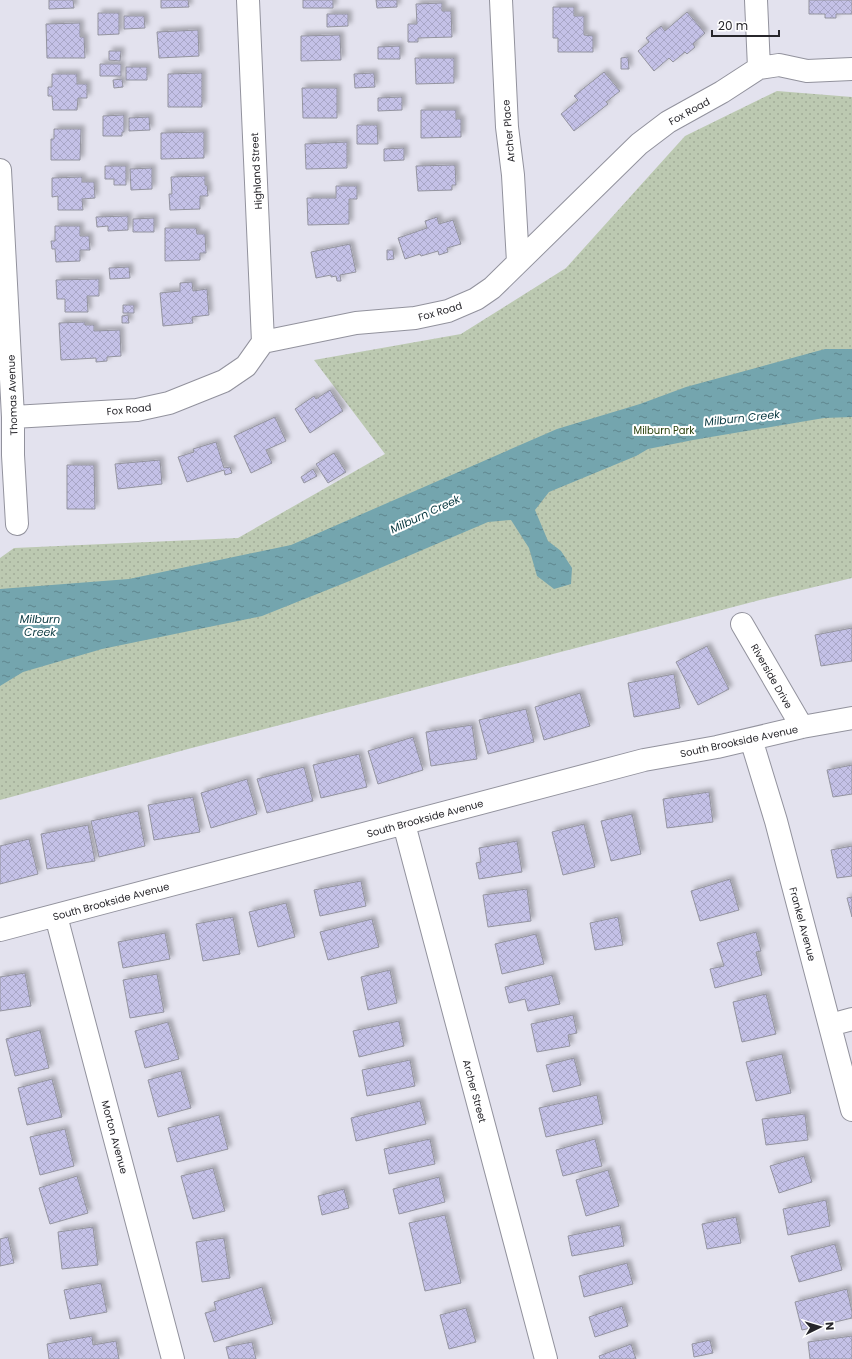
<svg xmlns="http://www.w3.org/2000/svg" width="852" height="1359" font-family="Poppins,sans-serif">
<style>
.park{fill:url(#park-dots)}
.water{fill:url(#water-ripples)}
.building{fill:url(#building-cross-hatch);stroke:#94949f;filter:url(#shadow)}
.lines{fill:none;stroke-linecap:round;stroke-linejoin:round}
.minor-casing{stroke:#92929d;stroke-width:24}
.minor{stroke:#fff;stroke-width:22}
.labels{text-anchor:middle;stroke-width:4;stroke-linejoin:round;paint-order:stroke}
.street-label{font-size:10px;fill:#27262b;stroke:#fff}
.park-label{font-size:10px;fill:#2b420c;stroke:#fff}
.water-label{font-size:11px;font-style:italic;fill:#0a3941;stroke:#fff}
</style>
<defs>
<pattern id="park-dots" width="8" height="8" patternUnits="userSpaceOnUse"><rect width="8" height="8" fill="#bcc9b1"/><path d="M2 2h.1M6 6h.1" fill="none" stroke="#a2ac98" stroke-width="1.8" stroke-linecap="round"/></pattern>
<pattern id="water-ripples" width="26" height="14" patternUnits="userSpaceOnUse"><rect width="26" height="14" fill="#74a5ae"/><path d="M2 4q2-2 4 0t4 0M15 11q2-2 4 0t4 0" fill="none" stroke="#5f868e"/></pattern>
<pattern id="building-cross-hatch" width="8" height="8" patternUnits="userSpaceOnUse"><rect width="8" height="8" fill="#c4c1e7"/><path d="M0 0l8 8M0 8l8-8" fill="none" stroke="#a8a6c6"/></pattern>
<filter id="shadow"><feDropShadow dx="3.5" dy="-3.5" stdDeviation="2" flood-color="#0004"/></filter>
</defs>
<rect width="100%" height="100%" fill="#e3e2ee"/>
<!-- park -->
<path class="park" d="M777,91L852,97V578L760,600L188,749L0,800V558L14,548L238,538L385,454L314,360L461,334L566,268L685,136Z"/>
<!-- water -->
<path class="water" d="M825,349H852V417L824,418L693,440L648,449L636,456L549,492L535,510L548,541L561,551L572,568L571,584L554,589L537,576L529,548L511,520L488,522L352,580L262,616L102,649L23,672L0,686V589L129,579L291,545L557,429L640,404L686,387Z"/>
<!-- building -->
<path class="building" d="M49,0H73L74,8L49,9Z
M161,0H188L189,7L161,8Z
M303,0H333V8H303Z
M376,0H397V7L377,8Z
M809,0H852V14H836V18H825V14H809Z
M442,3V11H451L452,37L418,38V42H408V24H417L416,4Z
M553,7H574V16H584V35L593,36V52H558V38H553Z
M687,12L705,33L693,44L695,47L687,54L685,52L673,62L669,58L654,71L638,51L649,42L646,38L661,26L665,31Z
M98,13H119V34L98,35Z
M327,14H348V26L327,27Z
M124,16H144L145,28L124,29Z
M80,23V37H84L85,58H47L46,24Z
M198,30L199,56L159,58L157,32Z
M340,35L341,60L301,61V36Z
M400,46V59H378V47Z
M109,51H121L120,61L109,60Z
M628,57L629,69H621V58Z
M415,58H454V83L416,84Z
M100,64H121V76H100Z
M126,67H147V80H126Z
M604,72L620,91L606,102L608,104L574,131L561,114L578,100L574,96Z
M202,73V107H168V74Z
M374,73L375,87L355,88L354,74Z
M52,74H77V84H87V98H78L77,110H53L52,96H48V87H52Z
M122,79L123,87L114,88L113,80Z
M302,88H337V118H303Z
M402,97V110L378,111V98Z
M421,110H456V119H461V137L421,138Z
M124,115V132H122V136H103V116Z
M149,117L150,130L129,131V118Z
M357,125H377L378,144H357Z
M54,129H81L80,160H51V139H54Z
M204,132V158L161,159V133Z
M347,142V168L306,169L305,144Z
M404,148V160L384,161V149Z
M455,165L456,185H452V190L418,191L416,166Z
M105,166H126V185H114V179H105Z
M152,168V189L131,190L130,169Z
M205,176V185H207L208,196H200V209L170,210L169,194H172L171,177Z
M82,177V182H94L95,198L82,199L83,210H58V196L52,197V178Z
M336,186H357V199H349V224L308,225L307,198H336Z
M128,216V230L108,231V226L97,227L96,217Z
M437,217L439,224L453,220L461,244L447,248L448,252L439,255L438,251L421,256L420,254L405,259L398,238L427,228L425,221Z
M154,218V232H133V219Z
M55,226H80V236H89L90,250H80V261L56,262L55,249H52L51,241H55Z
M165,228H196L197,234H205L206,253H200V260L165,261Z
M350,244L356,272L340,275L341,281H337L336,276L331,277V275L316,278L311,252Z
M387,250H393L394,259L387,260Z
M129,267L130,278L110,279L109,268Z
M99,279V296H87L88,312H65V299H57L56,280Z
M192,282L193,291L207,289L209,315L192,317L193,323L163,326L160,293L180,291V283Z
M123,305H134V313H123Z
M128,315L129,323H122V316Z
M85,322V325H94V331L120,330L121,356L107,357V361L96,362V358L61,360L59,323Z
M330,390L343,411L310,433L295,409L314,396L316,399Z
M275,417L286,441L266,450L272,463L251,473L234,436Z
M216,442L224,468L230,467L232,473L225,475L224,470L187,482L178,457L194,452L193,449Z
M334,453L346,472L328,483L316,464Z
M160,460L162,484L118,489L115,464Z
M67,465H94L95,509H67Z
M313,469L317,476L304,483L301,477Z
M852,628V661L821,666L815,635Z
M707,646L729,689L698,705L676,662Z
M674,674L680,708L634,717L628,683Z
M580,693L590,726L544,740L535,707Z
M526,709L534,742L488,754L479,720Z
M472,725L477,759L431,766L426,732Z
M413,737L423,770L378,784L368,751Z
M359,754L367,787L321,798L313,765Z
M852,765V794L833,797L827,770Z
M304,767L313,801L267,813L257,779Z
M247,779L257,814L211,828L201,793Z
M709,792L713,822L667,828L663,799Z
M193,797L200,832L154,840L148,805Z
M138,811L145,846L99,857L91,821Z
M632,814L641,854L611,861L601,821Z
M584,824L595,867L563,875L552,832Z
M88,825L95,861L47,869L41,834Z
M29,839L38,874L0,884V846Z
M517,841L522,872L479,879L476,863L481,862L479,848Z
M852,846V876L837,878L831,850Z
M730,879L739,910L700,921L691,891Z
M361,881L366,906L320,916L314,890Z
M527,889L531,921L488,927L483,895Z
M852,897V917L847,898Z
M286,903L295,937L258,947L249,912Z
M233,917L240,954L203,961L196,924Z
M618,917L623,945L595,950L590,923Z
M372,919L379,947L328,960L320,932Z
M756,932L761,951L756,952L762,975L715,988L710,969L724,966L717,943Z
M165,933L170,959L123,968L118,942Z
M536,934L544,964L502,974L495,944Z
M390,970L397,1003L368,1010L361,977Z
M25,973L31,1006L0,1011V977Z
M157,974L164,1012L130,1018L123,980Z
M552,975L560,1004L528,1011L525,999L509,1003L505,987Z
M766,994L776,1034L742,1042L733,1002Z
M573,1015L577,1033L568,1035L570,1046L537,1052L531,1024Z
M399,1021L404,1046L359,1057L353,1031Z
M168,1022L179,1059L145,1068L135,1031Z
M40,1030L49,1068L15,1076L6,1039Z
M782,1054L791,1093L756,1101L746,1062Z
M574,1058L581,1085L553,1092L546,1065Z
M410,1060L415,1086L367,1096L362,1070Z
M181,1071L191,1108L158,1117L148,1080Z
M52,1079L62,1117L27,1125L18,1088Z
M597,1095L603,1124L546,1137L539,1108Z
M420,1101L426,1124L356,1141L351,1118Z
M805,1114L808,1140L766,1145L762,1119Z
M219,1115L228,1149L177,1162L168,1128Z
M65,1129L74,1166L40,1175L30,1137Z
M430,1139L435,1164L389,1174L384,1149Z
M595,1139L602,1166L563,1176L556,1150Z
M804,1156L812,1182L779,1193L770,1166Z
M213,1168L225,1211L193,1219L181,1176Z
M608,1170L619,1206L586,1216L576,1180Z
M77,1176L88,1213L50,1224L39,1188Z
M439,1177L445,1202L399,1214L393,1189Z
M344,1189L349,1208L322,1215L318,1196Z
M826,1200L830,1226L788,1235L783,1209Z
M445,1215L461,1283L425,1291L409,1223Z
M736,1217L741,1243L707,1249L702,1224Z
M620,1225L624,1246L572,1256L568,1236Z
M93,1227L98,1265L62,1269L58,1232Z
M8,1237L14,1263L0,1266V1239Z
M224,1238L230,1278L202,1282L196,1242Z
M835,1244L842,1270L799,1282L791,1256Z
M627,1263L633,1284L584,1297L579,1276Z
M101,1283L107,1312L70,1319L64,1290Z
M262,1287L273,1324L214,1342L205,1313L216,1310L214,1302Z
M847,1289L852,1312V1318L802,1330L795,1302Z
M622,1306L628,1326L595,1337L589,1317Z
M466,1308L476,1342L449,1349L440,1315Z
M92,1336L93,1345L116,1341L119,1359H49L47,1344Z
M852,1336V1359H810L808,1342Z
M710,1340L713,1353L694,1357L692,1344Z
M252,1342L256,1359H229L226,1347Z
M631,1344L636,1359H600L599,1356Z"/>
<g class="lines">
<!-- minor casing -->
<g class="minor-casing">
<path id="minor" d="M248,0L263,342
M501,0L507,127L513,175L518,262
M756,0L759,68
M0,170L13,417V455L17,524
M13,417L137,410L169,403L224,381L246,366L263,342L356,323L415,318L448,311L476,299L492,288L639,144L668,122L722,92L759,68L779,65L807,71L852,69
M742,624L802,727
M751,739L776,821L852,1110
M404,824L546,1359
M56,916L173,1359
M0,930L644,760L717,747L802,727L852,718
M830,1025L852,1019"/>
</g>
<!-- minor -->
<use href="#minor" class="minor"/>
</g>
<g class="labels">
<!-- street labels -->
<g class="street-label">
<text transform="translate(689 111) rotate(-29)" y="4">Fox Road</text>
<text transform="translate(508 131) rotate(-95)" y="4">Archer Place</text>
<text transform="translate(256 171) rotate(-93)" y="4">Highland Street</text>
<text transform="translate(440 311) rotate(-16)" y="4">Fox Road</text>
<text transform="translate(12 395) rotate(-92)" y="4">Thomas Avenue</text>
<text transform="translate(129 409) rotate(-6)" y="4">Fox Road</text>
<text transform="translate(772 676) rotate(60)" y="4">Riverside Drive</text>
<text transform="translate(739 741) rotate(-12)" y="4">South Brookside Avenue</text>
<text transform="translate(425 818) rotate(-15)" y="4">South Brookside Avenue</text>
<text transform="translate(111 901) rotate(-15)" y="4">South Brookside Avenue</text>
<text transform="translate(803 924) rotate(75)" y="4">Frankel Avenue</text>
<text transform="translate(475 1091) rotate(75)" y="4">Archer Street</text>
<text transform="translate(115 1137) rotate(75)" y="4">Morton Avenue</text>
</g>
<!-- park labels -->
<g class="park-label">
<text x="664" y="434">Milburn Park</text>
</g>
<!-- water labels -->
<g class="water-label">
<text transform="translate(742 418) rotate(-6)" y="4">Milburn Creek</text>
<text transform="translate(425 514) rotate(-25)" y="4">Milburn Creek</text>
<text x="40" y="623">Milburn<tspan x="40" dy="13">Creek</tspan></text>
</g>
</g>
<!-- north arrow -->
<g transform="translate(820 1327) rotate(85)" stroke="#ffffff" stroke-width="3" paint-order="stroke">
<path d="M0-3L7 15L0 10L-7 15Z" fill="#27262b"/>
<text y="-6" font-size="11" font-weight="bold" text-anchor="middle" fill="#27262b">N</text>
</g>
<!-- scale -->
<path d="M712 30v6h67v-6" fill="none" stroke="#27262b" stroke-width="2"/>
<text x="718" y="30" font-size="12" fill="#27262b" stroke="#ffffff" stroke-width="3" paint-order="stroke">20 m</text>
</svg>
